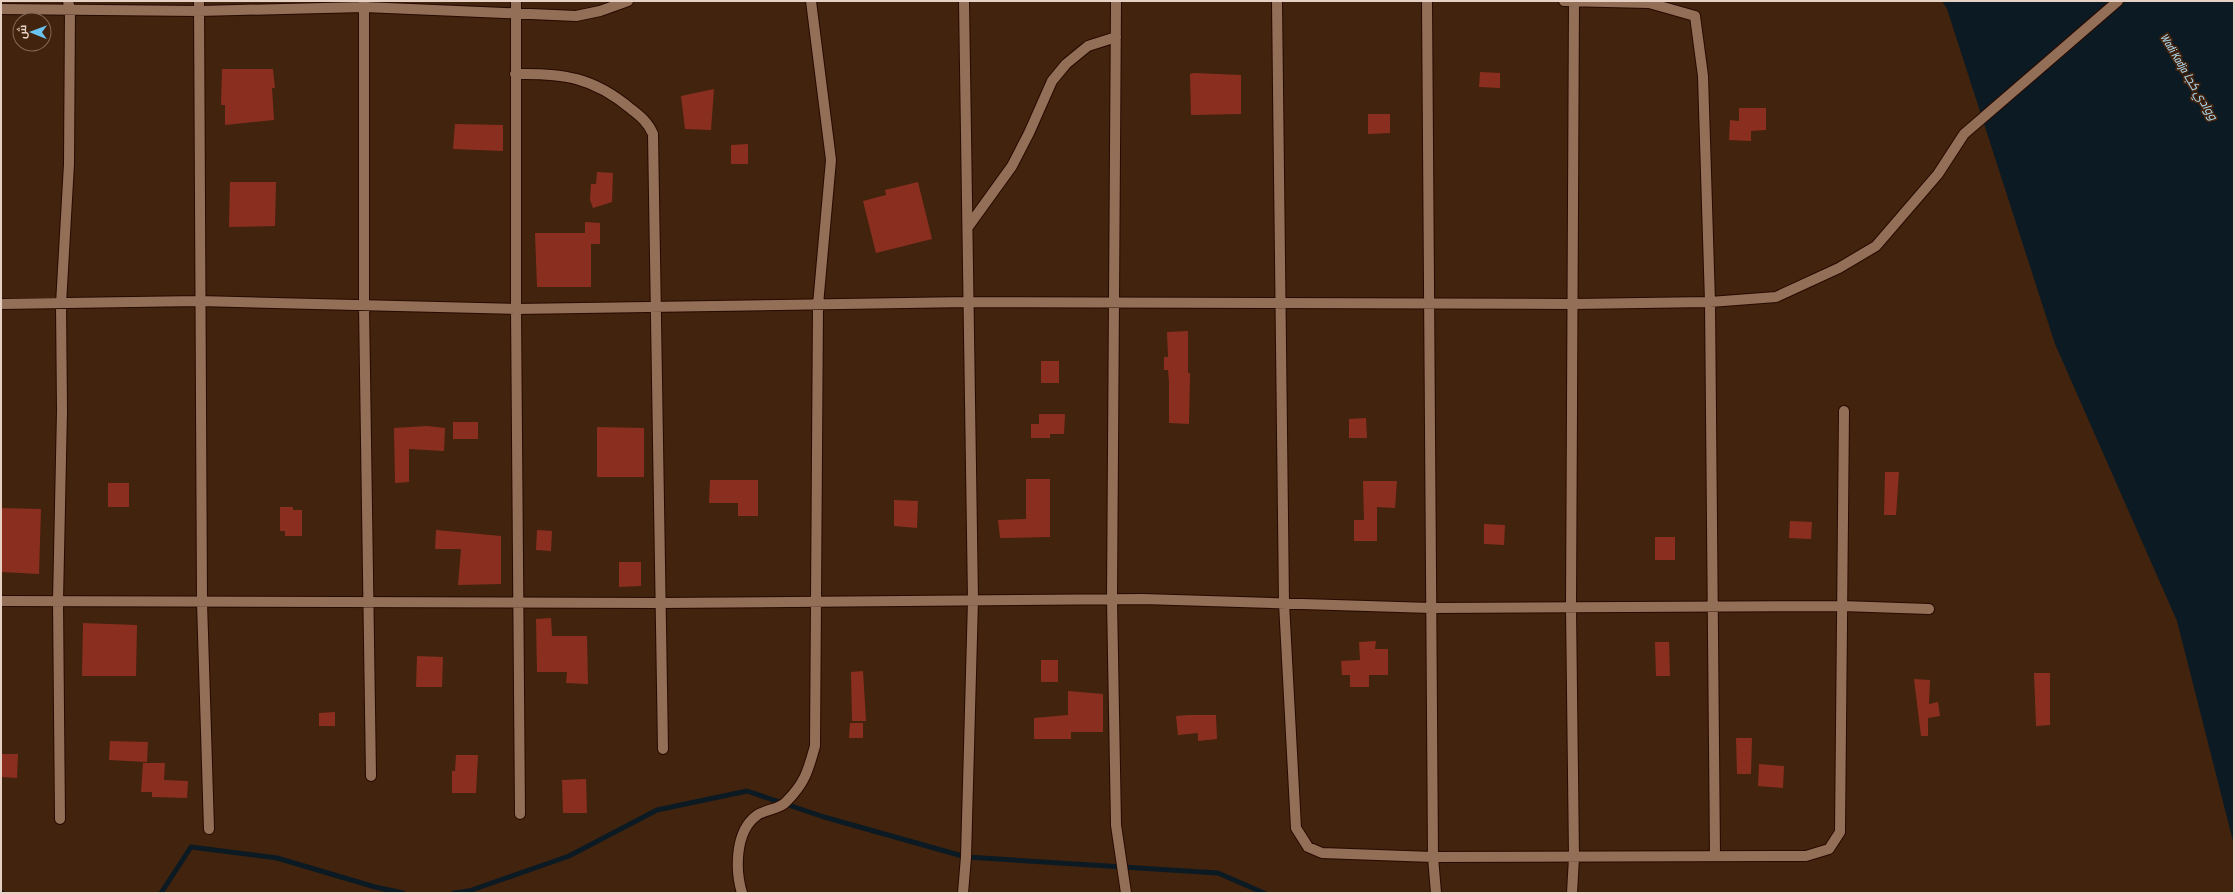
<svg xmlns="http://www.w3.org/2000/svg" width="2235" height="894" font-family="'Sofia Sans Condensed',Cairo,sans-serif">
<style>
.water{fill:#0c1b23}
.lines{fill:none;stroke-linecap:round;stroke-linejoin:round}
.stream{stroke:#0c1b23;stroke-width:5}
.building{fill:#8a2f1f}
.minor-casing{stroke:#270a00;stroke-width:12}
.minor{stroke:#946f58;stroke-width:10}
.labels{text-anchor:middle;stroke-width:3.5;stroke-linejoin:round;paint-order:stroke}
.water-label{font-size:12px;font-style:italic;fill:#b0e1fc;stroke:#42230e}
</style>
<rect width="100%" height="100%" fill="#42230e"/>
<!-- water -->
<path class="water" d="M1942,1H2234V845L2177,621L2055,344L1947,9Z"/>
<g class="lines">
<!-- stream -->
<path class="stream" d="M1,892L2,893
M161,893L191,847L277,858L375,887L403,893
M454,893L469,891L569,856L657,810L747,791L824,817L966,857L1218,873L1264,893"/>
</g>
<!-- building -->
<path class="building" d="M222,69H273L275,88H272L274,120L225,125V105H221Z
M1480,72L1500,73V88L1479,87Z
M1194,73L1241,75V114L1191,115L1190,74Z
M714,89L711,130L685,129L681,96Z
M1739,108H1766V130L1751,131V141L1729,140L1730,120L1739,121Z
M1368,114H1390V133L1368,134Z
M455,124L503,125V151L453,149Z
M748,144V164H731V145Z
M597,172L613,173L612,202L593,208L590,200L591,184H596Z
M230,182H276L275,226L229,227Z
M918,182L932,239L876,253L863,201L886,195L885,190Z
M585,222L600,223V244H591V287H537L535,233H585Z
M1188,331V373H1190L1189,424L1169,423V382L1168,370H1164V357H1168L1167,332Z
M1041,361H1059V383H1041Z
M1039,414H1065L1064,434H1050V438H1031V424H1039Z
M1366,418L1367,438H1349V419Z
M453,422H478V439H453Z
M427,426L445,428L444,451L409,449V482L395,483L394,428Z
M597,427L644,428V477H597Z
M1885,472H1899L1896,515H1884Z
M1026,479H1050V537L1000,538L998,520L1026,519Z
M710,480H758V516H738V503H709Z
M1363,481H1397L1395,508L1377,507V541H1354V520H1364Z
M108,483H129V507H108Z
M894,500L918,501L917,528L894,526Z
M280,507H293V510H302V536H285V531H280Z
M1,508L41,509L39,574L1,572Z
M1790,521L1812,522L1811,539L1789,538Z
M1484,524L1505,525L1504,545L1484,544Z
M436,530L501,536V584L458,585L461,549H435Z
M537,530L552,531L551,551L536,550Z
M1655,537H1675V560H1655Z
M619,562H641V586L619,587Z
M551,618L552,636H587L588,684L566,683L567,672H537L536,619Z
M83,623L137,625L136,676H82Z
M1376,641L1375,649H1388V675H1369V687H1350V675H1342L1341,661L1360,660L1359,642Z
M1655,642H1669L1670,676H1656Z
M417,656L443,657L442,687H416Z
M1041,660H1058V682H1041Z
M863,671L866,721H852L851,672Z
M2034,673H2050V725L2036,726Z
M1914,679L1930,680L1929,704L1938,702L1940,716L1928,718V736H1921Z
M1068,691L1103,694V732H1071V739H1034V718L1068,715Z
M335,712V726H319V713Z
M1189,715H1216L1217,739L1198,741V733L1178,735L1176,716Z
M850,723H863V738H849Z
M1736,738H1752L1751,774H1737Z
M110,741L148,742L147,762L109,760Z
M1,754H18L17,778L1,777Z
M456,755H478L476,793H452V771H455Z
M143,763H165L164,780L188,781L187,798L152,797V792H141Z
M1759,764L1784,766L1783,788L1758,786Z
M586,779L587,813H563L562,780Z"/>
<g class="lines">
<!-- minor casing -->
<g class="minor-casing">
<path id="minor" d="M199,1L202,602L209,829
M364,1V306L371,776
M516,1V309L520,814
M1116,1L1112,599L1116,825L1126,893
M1277,1L1284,603L1296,828L1308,847L1322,853L1433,857L1806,856L1829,849L1840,832L1844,411
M1427,1L1433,857L1436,893
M1564,1L1649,3L1695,16L1703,76L1710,302L1715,856
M1,9L199,11L364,7L576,16L600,11L628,1
M515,74C563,73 593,77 631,109C640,116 648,122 653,134L663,749
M968,227L1012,166L1029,133L1052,81L1066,64L1088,46L1116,37
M1,304L199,301L516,309L969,302L1573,304L1710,302L1776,297L1839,268L1876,246L1938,174L1964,134L2118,1
M1,601L659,603L1143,599L1431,608L1842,606L1929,609
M60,819L58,601L62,411L61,304L69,164L70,9L68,1
M742,893C735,870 735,832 756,816C764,809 779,810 786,802C805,783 808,771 815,746L818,305L831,160L811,1
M963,893L966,857L973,600L964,1
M1572,893L1574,857L1571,608L1574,1"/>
</g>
<!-- minor -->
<use href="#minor" class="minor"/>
</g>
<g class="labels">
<!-- water labels -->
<g class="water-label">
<text transform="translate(2189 77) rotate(59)" y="4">Wadi Kadja ووادي كجا</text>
</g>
</g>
<!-- border -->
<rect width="2235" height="894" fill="none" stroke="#e6d1c4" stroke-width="4"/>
<!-- north arrow -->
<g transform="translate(32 32) rotate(271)"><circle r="19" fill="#42230e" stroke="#846957"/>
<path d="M0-3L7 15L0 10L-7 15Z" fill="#69c3f1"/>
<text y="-6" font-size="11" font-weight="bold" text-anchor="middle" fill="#e6d1c4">ش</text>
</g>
</svg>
